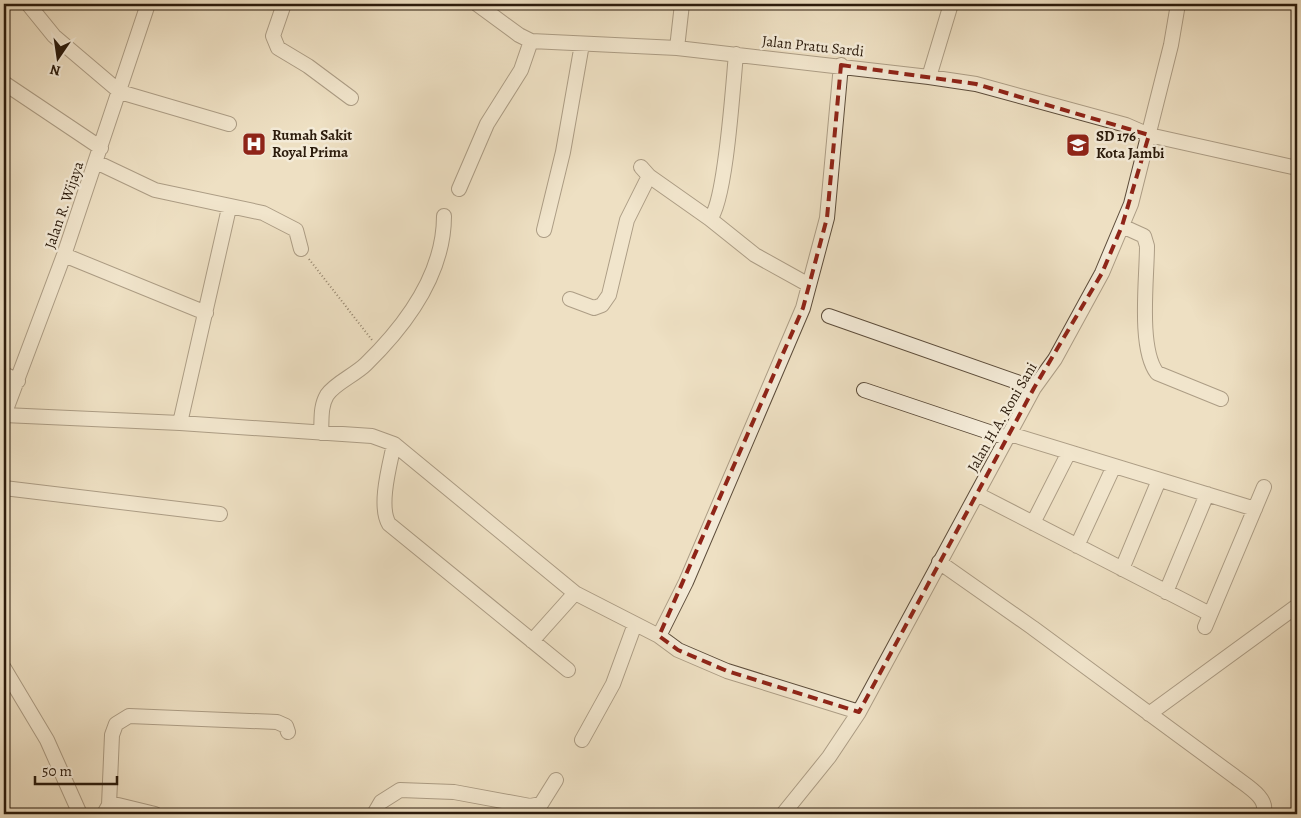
<svg xmlns="http://www.w3.org/2000/svg" width="1301" height="818" font-family="Alegreya,serif">
<style>
.lines{fill:none;stroke-linecap:round;stroke-linejoin:round}
.minor-casing{stroke:#5c4c3a;stroke-width:16}
.path{stroke:#2b1b0c;stroke-width:2;stroke-dasharray:1 2.5;stroke-linecap:butt}
.minor{stroke:#f4ebd8;stroke-width:14}
.marked{fill:none;stroke:#8f2418;stroke-width:4;stroke-dasharray:10 6;stroke-linejoin:round}
.labels{text-anchor:middle;stroke-width:5;stroke-linejoin:round;paint-order:stroke}
.street-label{font-size:15px;fill:#2b1b0c;stroke:#f4ebd8}
.poi-label{font-size:15px;font-weight:bold;fill:#2b1b0c;stroke:#f4ebd8;text-anchor:start}
</style>
<rect width="100%" height="100%" fill="#eee0c3"/>
<filter id="stains"><feTurbulence type="fractalNoise" baseFrequency=".004" numOctaves="4"/><feColorMatrix values="0 0 0 0 .2 0 0 0 0 .09 0 0 0 0 .02 0 0 0 .5 -.17"/></filter>
<radialGradient id="worn" r=".72"><stop offset=".6" stop-color="#630" stop-opacity="0"/><stop offset="1" stop-color="#630" stop-opacity=".3"/></radialGradient>
<g class="lines">
<!-- minor casing -->
<g class="minor-casing">
<path id="minor" d="M28,4L54,36L120,92L229,124
M284,4L273,36L278,48L308,66L351,98
M477,4L519,35L531,41L677,48L929,77L976,84L1126,125L1149,135L1297,168
M677,48L682,4
M929,77L951,4
M4,83L101,148
M96,162L155,190L263,213L296,230L301,249
M641,167L649,176L710,219L755,255L809,285
M459,189L487,124L521,70L531,41
M710,219C726,201 733,84 736,54
M1122,226L1144,236L1147,246C1147,278 1138,348 1157,373L1221,399
M544,230L563,152L582,44
M64,255L206,313
M570,299L594,308L602,305L609,295L627,220L649,176
M829,316L1034,388
M4,374L18,381
M864,390L1007,438
M4,415L180,423L372,436L394,444L575,593L659,636L678,650L727,671L859,712
M4,415L64,255L148,4
M180,423L229,208
M321,433C322,420 320,407 327,395C335,383 355,375 366,364C406,325 444,274 444,216
M1010,434L1255,509
M394,444C390,464 378,506 389,524L568,670
M4,488L220,514
M977,494L1210,614
M1033,523L1069,452
M1077,546L1114,466
M939,562L1033,628L1234,776C1245,785 1270,798 1263,814
M1122,569L1159,480
M1166,592L1207,494
M1205,627L1264,487
M659,636L686,582L803,308L827,218L841,65
M532,641L575,593
M4,668L47,740L80,814
M1149,714L1297,606
M582,740L613,684L635,624
M109,805L112,735L116,724L129,716L277,722L286,726L288,732
M104,814L109,805H118L155,814
M374,814L381,802L400,790L454,792L530,806L541,804L556,780
M783,814L829,757L859,712L1034,388L1055,359L1102,273L1131,204L1171,45L1178,4"/>
</g>
<!-- path -->
<path class="path" d="M309,259L372,340"/>
<!-- minor -->
<use href="#minor" class="minor"/>
</g>
<!-- marked area -->
<path d="M0 0H1301V818H0ZM841,65L976,84L1149,135L1122,226L1102,273L1034,388L859,712L727,671L678,650L659,636L803,308L827,218Z" fill="#eee0c3" fill-opacity=".55" fill-rule="evenodd"/>
<path class="marked" d="M841,65L976,84L1149,135L1122,226L1102,273L1034,388L859,712L727,671L678,650L659,636L803,308L827,218Z"/>
<!-- icons -->
<defs>
<g id="hospital-square" transform="scale(1.25)"><rect x="-9" y="-9" width="18" height="18" rx="4" fill="#8f2418" stroke="#f4ebd8"/><path d="M-5-5h3v3.5h4V-5h3V5h-3V1.5h-4V5h-3Z" fill="#fff"/></g>
<g id="school-square" transform="scale(1.25)"><rect x="-9" y="-9" width="18" height="18" rx="4" fill="#8f2418" stroke="#f4ebd8"/><path d="M0-5L7-2L0 1L-7-2ZM-4 1L0 2.5L4 1V4Q0 6-4 4Z" fill="#fff"/></g>
</defs>
<g fill-rule="evenodd">
<use href="#hospital-square" x="254" y="144"/>
<use href="#school-square" x="1078" y="145"/>
</g>
<g class="labels">
<!-- street labels -->
<g class="street-label">
<text transform="translate(813 46) rotate(6)" y="5">Jalan Pratu Sardi</text>
<text transform="translate(64 205) rotate(-71)" y="5">Jalan R. Wijaya</text>
<text transform="translate(1002 417) rotate(-60)" y="5">Jalan H.A. Roni Sani</text>
</g>
<!-- poi labels -->
<g class="poi-label">
<text x="272" y="140">Rumah Sakit<tspan x="272" dy="17">Royal Prima</tspan></text>
<text x="1096" y="141">SD 176<tspan x="1096" dy="17">Kota Jambi</tspan></text>
</g>
</g>
<!-- margin -->
<rect width="1301" height="818" fill="none" stroke="#eee0c3" stroke-width="20"/>
<rect x="5" y="5" width="1291" height="808" fill="none" stroke="#2b1b0c" stroke-width="2.5"/>
<rect x="10" y="10" width="1281" height="798" fill="none" stroke="#2b1b0c"/>
<!-- north arrow -->
<g transform="translate(58 58) rotate(193)" stroke="#f4ebd8" stroke-width="4" paint-order="stroke">
<path d="M0-4L9 19L0 12L-9 19Z" fill="#2b1b0c"/>
<text y="-8" font-size="14" font-weight="bold" text-anchor="middle" fill="#2b1b0c">N</text>
</g>
<!-- scale -->
<path d="M35 776v8h82v-8" fill="none" stroke="#2b1b0c" stroke-width="2.5"/>
<text x="42" y="776" font-size="15" fill="#2b1b0c" stroke="#f4ebd8" stroke-width="4" paint-order="stroke">50 m</text>
<rect width="100%" height="100%" filter="url(#stains)"/>
<rect width="100%" height="100%" fill="url(#worn)"/>
</svg>
